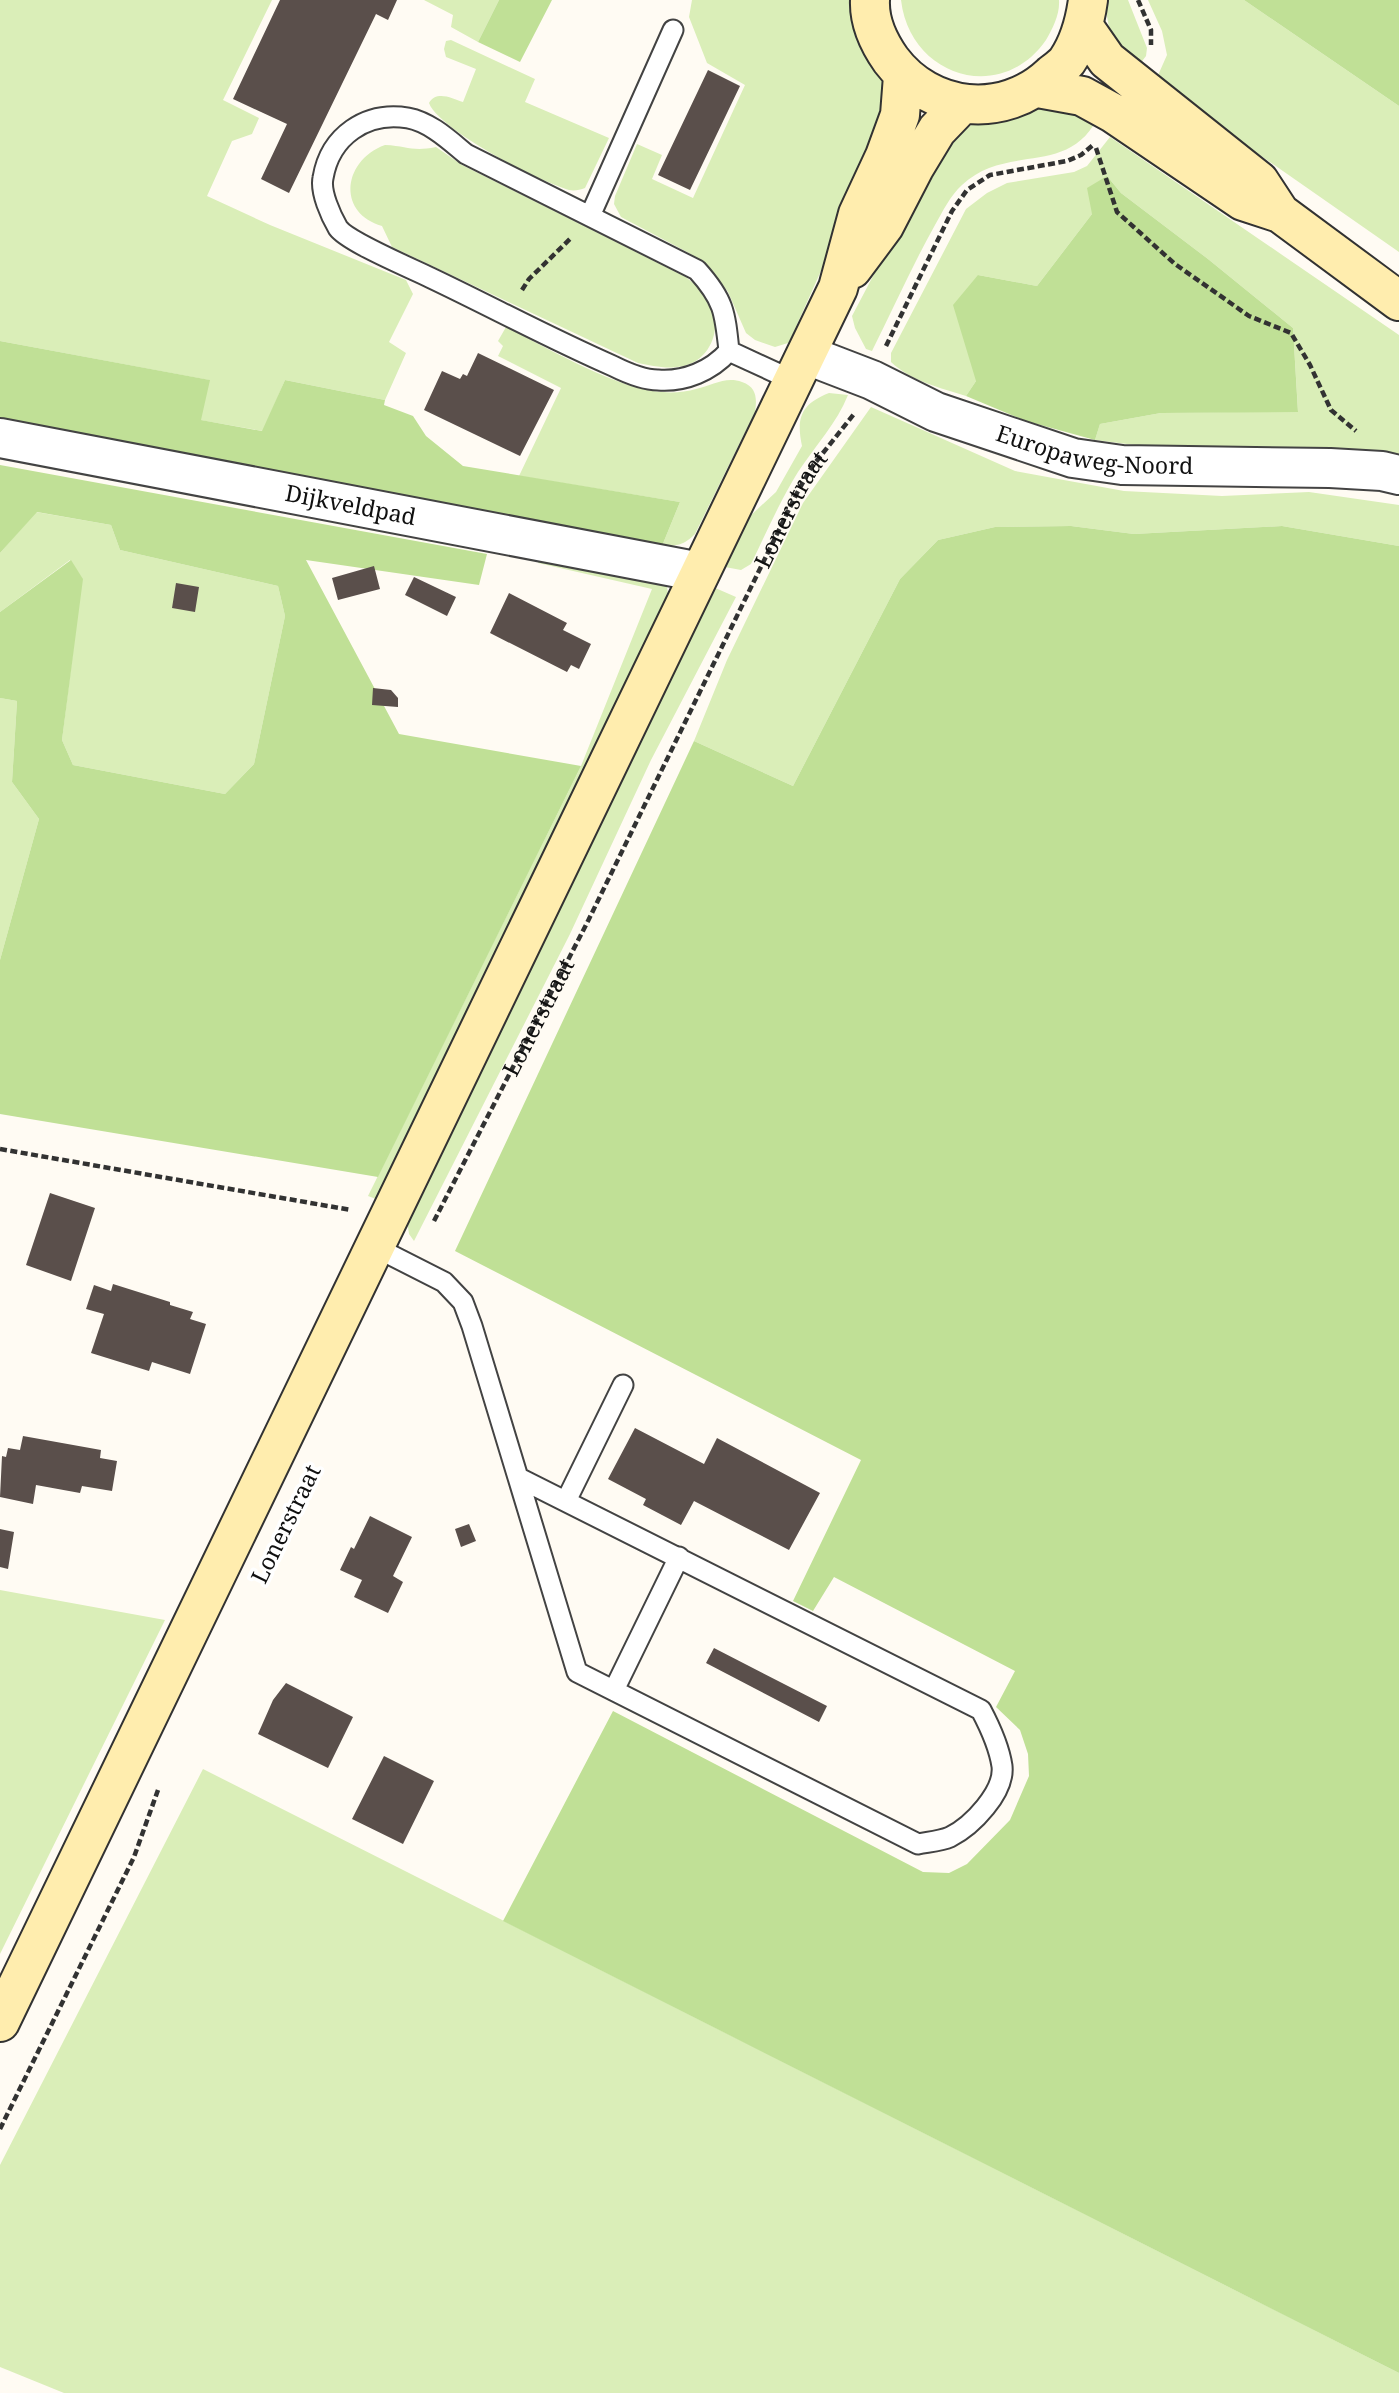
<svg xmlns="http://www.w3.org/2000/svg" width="1399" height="2393" font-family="'Noto Serif',serif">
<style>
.green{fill:#daeeb8}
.forest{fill:#c0e096}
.building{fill:#5a4f4b}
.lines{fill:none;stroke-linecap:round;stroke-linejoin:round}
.lane-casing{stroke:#434343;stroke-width:23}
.street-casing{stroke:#434343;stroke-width:42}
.secondary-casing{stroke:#323232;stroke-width:42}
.path{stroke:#323232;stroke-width:4.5;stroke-dasharray:7 3.5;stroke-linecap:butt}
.lane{stroke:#fff;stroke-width:19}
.street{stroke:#fff;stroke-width:38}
.secondary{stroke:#ffedae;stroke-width:38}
.labels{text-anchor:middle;stroke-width:7;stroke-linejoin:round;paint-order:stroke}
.street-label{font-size:23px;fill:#101010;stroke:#fff}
</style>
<rect width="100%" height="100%" fill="#fffbf3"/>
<!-- green -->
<path class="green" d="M0,0H272L223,100L259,118L252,134L232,141L207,196L270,225L406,280L413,294L389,342L406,353L385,400L285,380L263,431L200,420L209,380L0,341Z
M424,0H499L478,42L451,27L453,15Z
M692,0H856L882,80L885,107L875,150L791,338L788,343L775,347L755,340L746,333L728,292L709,267L689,253L621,217L614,204L615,196L637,144L662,155L652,179L693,198L745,85L707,63L689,17Z
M901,0H1059C1060,14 1053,28 1046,40C1001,105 910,77 901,0Z
M1104,0H1128L1147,48L1146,56L1136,69L1113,49Z
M1148,0H1244L1399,106V252L1155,82L1167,55L1162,31Z
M451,40L535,79L525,102L609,138L585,188C580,190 574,191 569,190C540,182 439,130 429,103C436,90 452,98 463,102L476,69L446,57L444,49L446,41Z
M1060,104L1097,119C1067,177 1006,143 962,185C950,196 943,211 935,225C912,266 893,309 872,351L866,349L855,328L852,316L943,143L973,124L992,117L1032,105Z
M1110,137L1399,335V456L1143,446L1095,440L1100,424L1161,413L1298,411L1293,328L1208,259L1121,193L1107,176L1092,214L1037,286L978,275L976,381L966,396C941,388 911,381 891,362V353L966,209L987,193L1007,183L1074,172L1087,166Z
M385,145C408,146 412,152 436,147L462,165L686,277C694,284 704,291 709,301C725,328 709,365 677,367C664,369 650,365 638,363L392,247L382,226C336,213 343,160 385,145Z
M506,327C548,348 618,390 663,392C673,393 686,392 696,389C712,386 725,376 742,382C757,387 757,399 755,412L695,534C684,545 677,546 662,546L680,502L519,476L561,388L498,356L503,346L498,341Z
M829,393L848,395C837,423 815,446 798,472C780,501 766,533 751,564L741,570L725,567L749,517L776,492L802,446C796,418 801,404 829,393Z
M871,407L1015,471L1124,491L1222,496L1309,492L1399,505V546L1282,526L1134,534L1071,526L995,527L938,540L900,579L793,786L694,741L727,660L803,503Z
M36,512L111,525L120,550L278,586L285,616L254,764L225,794L73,765L62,740L82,578L70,560L0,612V553Z
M542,546L666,579L669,602L384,1202L368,1196L581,766L652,589L538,563Z
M713,587L736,597L651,760L570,934L414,1241L409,1234L407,1220Z
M0,698L17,701L12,782L39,819L0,960Z
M0,1590L165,1620L0,1954Z
M203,1769L1399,2373V2393H64L0,2367V2165Z"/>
<!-- forest -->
<path class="forest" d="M499,0H552L520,62L478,42Z
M1244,0H1399V106Z
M1107,176L1121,193L1208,259L1293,328L1298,412L1161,413L1100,424L1095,440L1026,421L966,396L976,381L953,305L978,275L1037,286L1092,214L1087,188Z
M0,341L210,380L201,420L262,431L285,380L385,400L384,405L413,416L426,436L463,466L680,502L662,546L0,421Z
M0,465L487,554L479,585L306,560L399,734L581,766L378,1177L0,1114V960L39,819L12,782L17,701L0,698V612L71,560L83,579L62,740L73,765L225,794L254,764L285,616L278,586L120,550L111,525L37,512L0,553Z
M1071,526L1134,534L1282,526L1399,546V2373L503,1921L613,1711L923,1872L949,1873L967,1864L1010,1820L1029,1776L1028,1754L1020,1730L996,1707L1015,1671L834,1577L813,1611L793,1601L861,1460L455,1251L694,741L793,786L900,579L938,540L995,527Z"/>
<!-- building -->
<path class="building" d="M280,0H397L388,20L376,14L289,193L261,179L287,124L233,99Z
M708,70L740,86L690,190L658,175Z
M478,353L554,390L520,456L424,410L442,371L460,379L463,374L467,376Z
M374,566L380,589L338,600L332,578Z
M414,577L456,597L447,616L405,595Z
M176,583L199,587L195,612L172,608Z
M509,593L567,623L563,630L591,644L579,669L571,665L567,672L490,633Z
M373,688L391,690L398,698V707L372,705Z
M50,1193L95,1208L71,1281L26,1265Z
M113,1284L170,1302V1305L193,1312L190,1319L206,1324L190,1374L152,1362L149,1371L91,1353L104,1314L86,1309L94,1285L111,1291Z
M635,1428L704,1464L717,1438L820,1493L789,1550L694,1501L681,1525L643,1505L646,1499L608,1479Z
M23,1436L101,1450L100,1458L117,1461L112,1491L82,1486L80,1493L36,1485L33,1504L0,1497L2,1456L6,1457L8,1448L20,1450Z
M370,1516L412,1537L393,1576L403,1582L388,1613L354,1597L362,1580L340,1570L351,1547L354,1549Z
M469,1524L476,1541L461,1547L455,1529Z
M0,1529L14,1532L8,1569L0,1567Z
M714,1648L827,1706L819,1722L706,1663Z
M286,1683L353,1717L328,1768L258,1734L273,1700Z
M384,1756L434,1781L403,1844L352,1819Z"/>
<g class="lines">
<!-- lane casing -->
<g class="lane-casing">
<path id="lane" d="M590,216L673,30
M729,351C725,312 724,300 697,270L466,154C449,140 430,122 408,118C366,111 330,136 323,178C320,192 331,216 338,228C348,242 413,269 431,278C492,307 551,339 613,366C625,372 644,380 658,380C685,382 711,371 729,351L794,381
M375,1247L444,1282L463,1302L472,1326L577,1672L918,1844C928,1842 941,1841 950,1837C972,1826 1005,1792 1002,1766C999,1746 990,1727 981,1710L519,1478
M566,1501L623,1385
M614,1690L679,1557"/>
</g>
<!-- street casing -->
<g class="street-casing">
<g id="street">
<path id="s2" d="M807,355L872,380L936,412L1073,458L1122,465L1330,468L1382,471L1399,475"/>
<path id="s3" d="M0,438L700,572"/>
</g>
</g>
<!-- secondary casing -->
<g class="secondary-casing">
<path id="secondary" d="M870,0C869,21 879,43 891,60C930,112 1003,120 1051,75C1056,71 1063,66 1067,61C1080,42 1085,22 1088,0
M1084,27L1107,60L1259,181L1280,213
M1038,88L1082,96L1113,113L1243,201L1280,213L1399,301
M852,269L884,226L914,168L937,130L962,104
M0,2022L838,288L858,214L885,156L900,115L903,76"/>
</g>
<!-- path -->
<g class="path">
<path d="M1138,0L1151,30V45"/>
<path d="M1096,148L1117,212L1175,264L1249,316L1291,333L1310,365L1331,410L1356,431"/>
<path d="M522,290L529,279L571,238"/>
<path d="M886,346L952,211L967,190L990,175L1067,161L1081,155L1093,145"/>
<path d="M0,1149L351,1210"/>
<path id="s1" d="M434,1221L588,921L797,493L811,468L854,414"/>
<path d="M0,2129L134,1857L158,1790"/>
</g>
<!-- lane -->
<use href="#lane" class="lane"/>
<!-- street -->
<use href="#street" class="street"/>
<!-- secondary -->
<use href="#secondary" class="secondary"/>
</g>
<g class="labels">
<!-- street labels -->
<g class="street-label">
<text dy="8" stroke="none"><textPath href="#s2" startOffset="306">Europaweg-Noord</textPath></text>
<text dy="8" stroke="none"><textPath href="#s3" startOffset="357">Dijkveldpad</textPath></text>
<text dy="8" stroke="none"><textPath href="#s1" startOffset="796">Lonerstraat</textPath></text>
<text dy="8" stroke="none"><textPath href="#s1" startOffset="229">Lonerstraat</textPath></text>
<text transform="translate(286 1524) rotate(-64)" y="8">Lonerstraat</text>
</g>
</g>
</svg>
